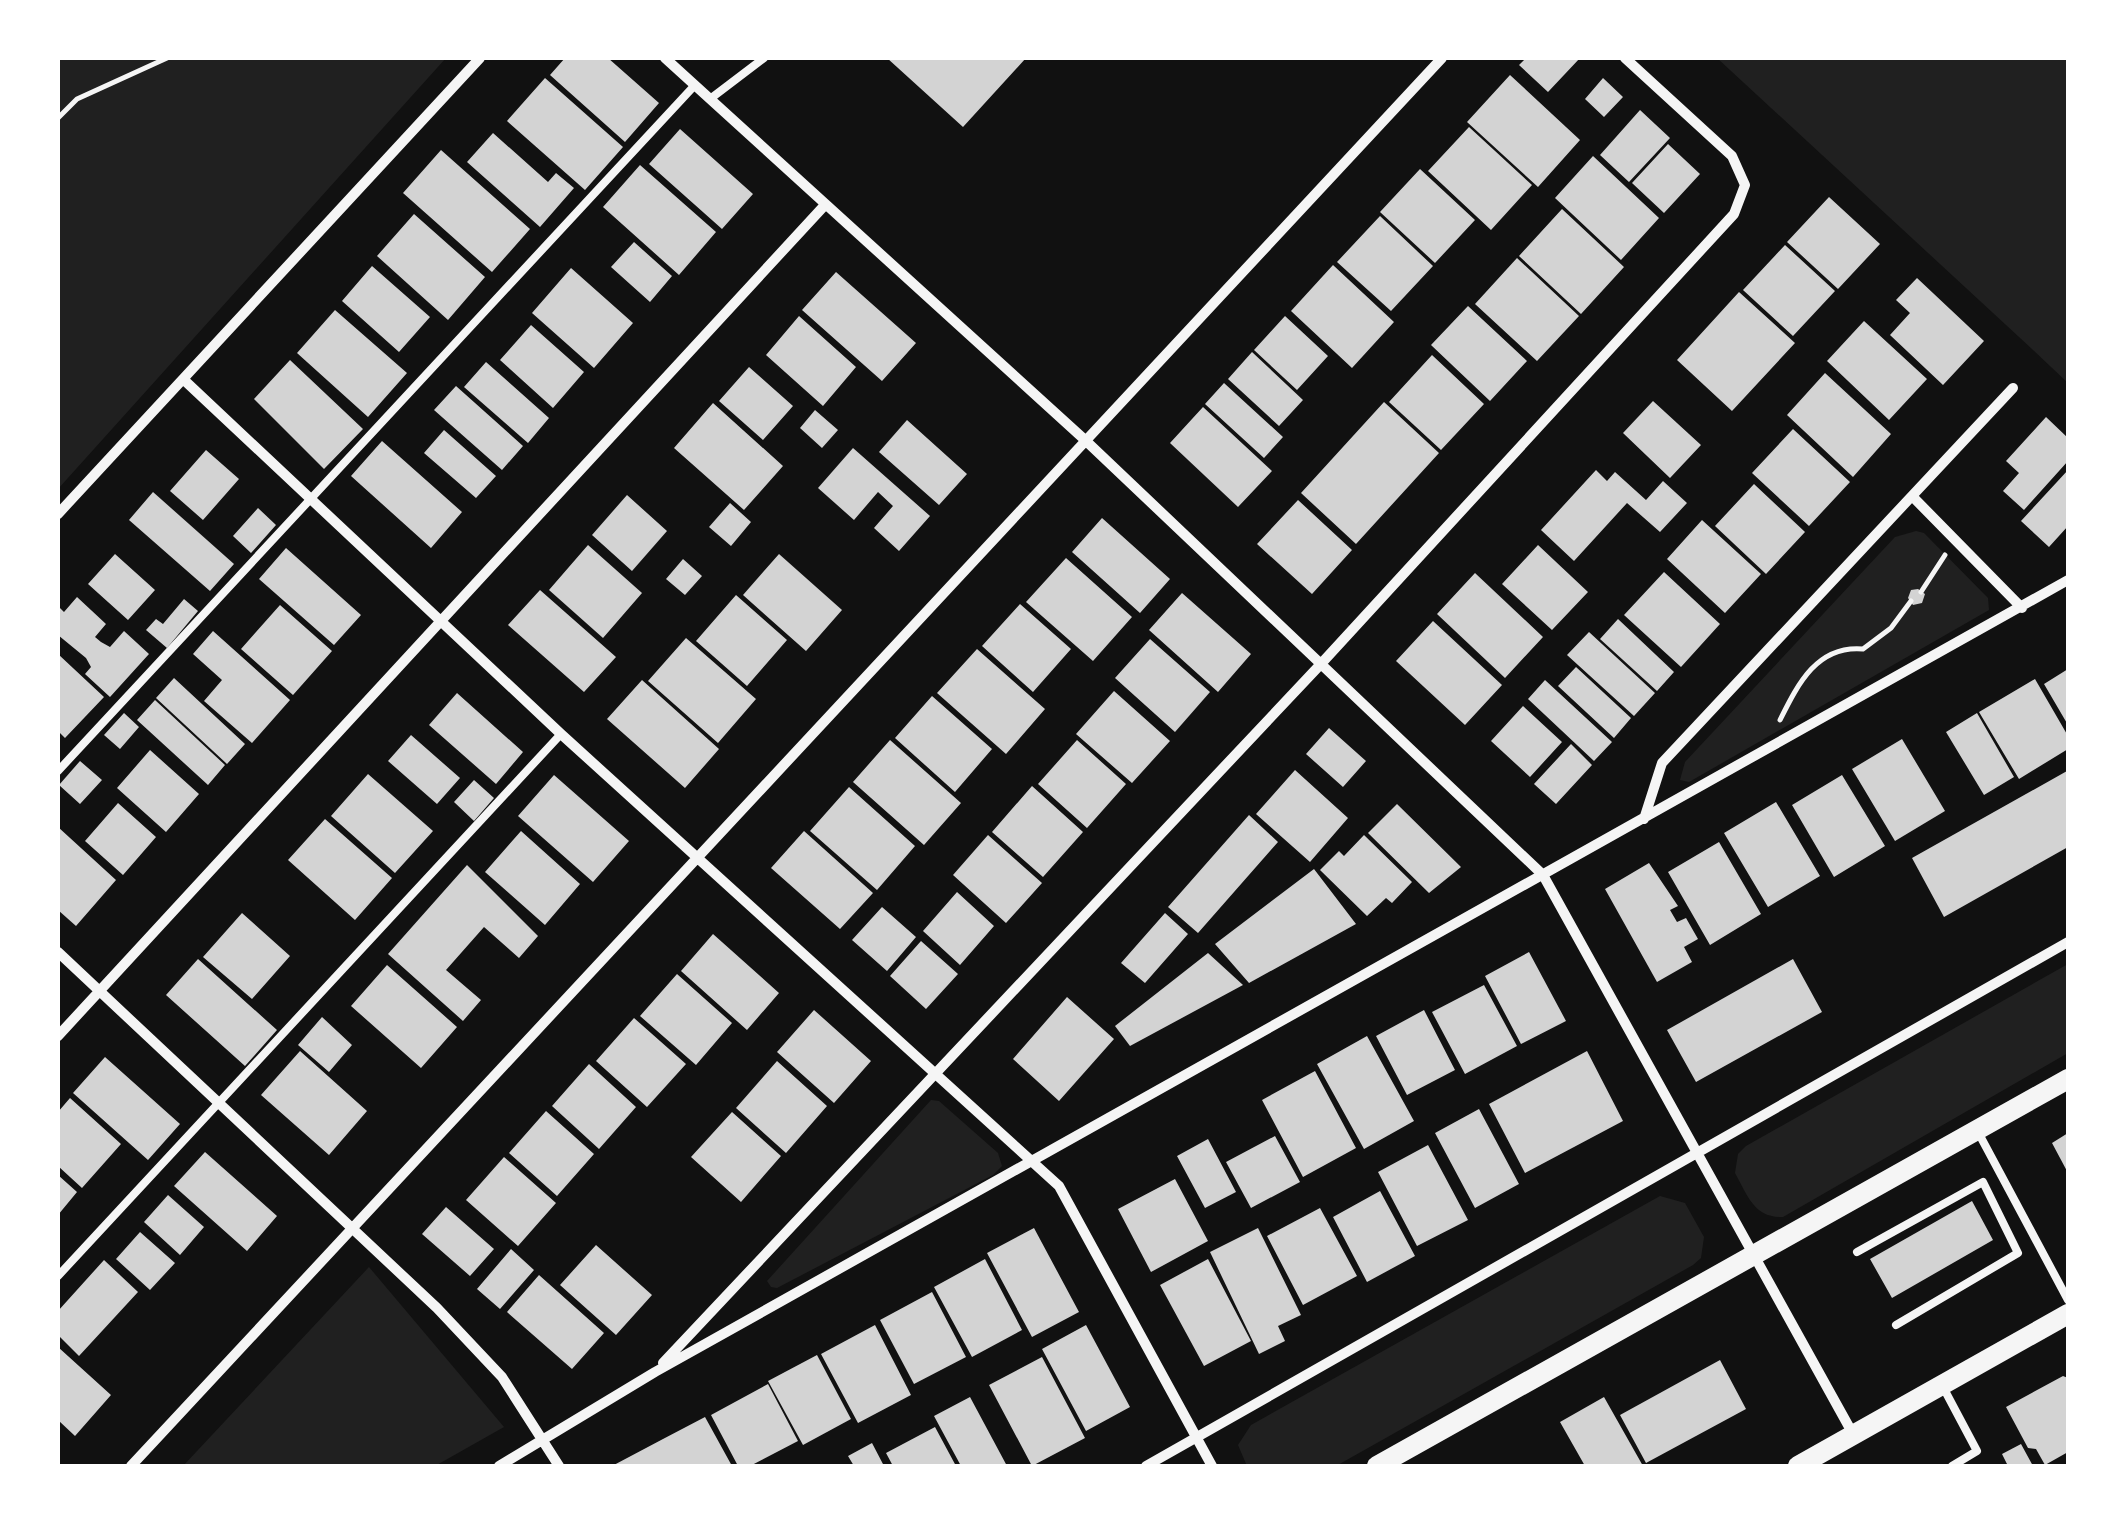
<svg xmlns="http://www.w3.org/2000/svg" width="2126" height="1524" font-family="Helvetica,sans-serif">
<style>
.green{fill:#202020}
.building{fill:#d3d3d3}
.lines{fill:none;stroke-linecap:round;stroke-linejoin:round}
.path{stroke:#f5f5f5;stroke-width:5}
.service{stroke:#f5f5f5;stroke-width:8}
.minor{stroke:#f5f5f5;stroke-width:10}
.secondary{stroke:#f5f5f5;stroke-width:20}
</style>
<rect width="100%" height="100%" fill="#111"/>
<!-- green -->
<path class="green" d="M58,58H446L58,489Z
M1717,58H2068V383L2032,349Z
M1916,531L1924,533L1988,598L1989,610L1689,782L1680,780L1685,762L1895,537Z
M2068,964V1053L1783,1217C1754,1218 1748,1196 1735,1173L1738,1154L1746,1146Z
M931,1100L939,1101L998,1153L1002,1166L993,1175L777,1288L771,1287L767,1281Z
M1660,1196L1685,1203L1704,1237L1701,1258L1693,1265L1336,1466H1247L1238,1445L1251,1425Z
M369,1267L504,1427L435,1466H183Z"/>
<!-- building -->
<path class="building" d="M565,58H608L659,103L625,142L550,75Z
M887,58H1026L963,127Z
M1526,58H1580L1548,92L1519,65Z
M1510,75L1580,140L1538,187L1467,122Z
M545,78L623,147L585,190L507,121Z
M1603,78L1623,97L1604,117L1585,99Z
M1640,110L1670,138L1629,182L1600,155Z
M1469,127L1532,185L1491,230L1428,171Z
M680,129L753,194L722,229L649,164Z
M493,133L548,182L556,173L574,188L540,227L467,162Z
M1668,144L1700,174L1664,213L1632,183Z
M441,150L530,229L492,272L403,193Z
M1593,156L1659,218L1621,260L1555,198Z
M640,165L716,232L679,275L603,207Z
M1420,169L1475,220L1435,263L1380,212Z
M1829,197L1880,244L1838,289L1787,242Z
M1562,209L1624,267L1581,314L1519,256Z
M414,214L485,277L448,320L377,256Z
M1380,216L1433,266L1391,311L1337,262Z
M634,242L672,276L650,302L611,267Z
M1785,245L1835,291L1793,336L1743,290Z
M1517,258L1579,316L1537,361L1475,304Z
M1333,265L1394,322L1352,368L1291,311Z
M372,266L430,317L399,352L342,301Z
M571,268L633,323L594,368L532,313Z
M836,272L916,343L882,381L802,310Z
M1917,278L1984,341L1943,385L1890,335L1910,313L1896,300Z
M1739,292L1795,343L1732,411L1677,360Z
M1468,306L1527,361L1490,401L1431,345Z
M335,310L407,373L368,417L297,353Z
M799,316L856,367L823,406L766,355Z
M1285,316L1328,356L1297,390L1254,350Z
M1864,321L1927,379L1889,420L1827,361Z
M531,325L584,372L553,408L500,360Z
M1252,352L1303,400L1279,426L1228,379Z
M1432,355L1484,404L1441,450L1389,402Z
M290,360L363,429L324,469L254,399Z
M486,362L549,418L528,443L464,387Z
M749,367L793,406L763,440L719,401Z
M1825,373L1891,434L1853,477L1787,415Z
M1224,383L1283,437L1264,458L1205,404Z
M456,386L523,446L502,470L434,410Z
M1653,401L1701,445L1670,478L1623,433Z
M1384,402L1439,453L1356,544L1301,493Z
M713,403L783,466L744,510L674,448Z
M1203,407L1272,471L1238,507L1170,443Z
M815,410L838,430L822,448L800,428Z
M2046,417L2068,438V461L2024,510L2003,491L2019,473L2006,461Z
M907,420L967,474L939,505L879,452Z
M1793,429L1850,482L1809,526L1752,473Z
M444,430L496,476L476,498L424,453Z
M382,441L462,512L431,548L351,476Z
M853,448L930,516L899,551L874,528L893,506L878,492L854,520L818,488Z
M206,450L239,479L203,520L170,491Z
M1596,470L1607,481L1615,472L1646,500L1663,481L1687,503L1660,532L1627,503L1574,561L1541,530Z
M2068,470V526L2049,547L2021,521Z
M1754,484L1805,532L1766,574L1715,526Z
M153,492L234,564L210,591L129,520Z
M627,495L667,531L632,571L592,535Z
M1298,500L1352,550L1312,594L1257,544Z
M730,503L751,522L731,546L709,527Z
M258,508L276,525L251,553L233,536Z
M1102,518L1170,579L1140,613L1072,552Z
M1702,520L1761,574L1725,613L1667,559Z
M588,545L642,593L603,638L549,590Z
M1538,545L1588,592L1552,630L1502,584Z
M286,548L361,615L334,645L259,579Z
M115,554L155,590L128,620L88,584Z
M779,554L842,610L806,651L743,595Z
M1066,558L1132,617L1093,661L1026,602Z
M683,559L702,576L685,595L666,579Z
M1664,572L1720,624L1681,667L1624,615Z
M1475,573L1543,637L1505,678L1437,614Z
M1918,589L1925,594L1922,603L1913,605L1908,598L1911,590Z
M540,590L616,657L584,692L508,625Z
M1182,593L1251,654L1218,692L1149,630Z
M736,595L787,640L747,686L696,641Z
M77,597L106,624L95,637L101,642L110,647L124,631L149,654L110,697L85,674L91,667L86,658L58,635V606L64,612Z
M184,599L198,611L167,648L146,630L156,619L163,624Z
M1020,604L1071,649L1033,692L982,646Z
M280,605L332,651L293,695L241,649Z
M1618,619L1674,672L1657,691L1600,639Z
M1433,621L1502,685L1465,725L1396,661Z
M213,631L290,700L252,743L204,701L222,680L193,654Z
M1589,632L1655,693L1634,716L1567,655Z
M686,638L756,699L718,743L648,681Z
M1150,639L1210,692L1175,732L1115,678Z
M977,649L1045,709L1006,754L937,693Z
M58,654L104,697L65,738L58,731Z
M1576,667L1631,718L1614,738L1558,686Z
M2068,669V725L2044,684Z
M174,678L245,744L227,764L156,698Z
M2035,679L2068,736V749L2019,779L1979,712Z
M642,680L719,749L685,788L607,719Z
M1545,680L1612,742L1594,761L1528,699Z
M1114,691L1170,741L1132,783L1076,734Z
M457,693L523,752L496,784L429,725Z
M932,696L992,749L955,792L895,738Z
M155,700L225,765L208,785L137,720Z
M1523,706L1562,742L1530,777L1491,741Z
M124,713L139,727L120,749L104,735Z
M1977,713L2014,777L1984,795L1946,732Z
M1329,728L1366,761L1343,787L1306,754Z
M411,735L460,778L437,804L388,761Z
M1902,739L1945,811L1895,841L1852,769Z
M890,740L961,803L924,845L853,782Z
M1077,740L1126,784L1087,828L1038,784Z
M1571,744L1592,765L1556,804L1534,784Z
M150,750L199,794L166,832L117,788Z
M80,761L102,780L80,804L59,785Z
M1295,770L1348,818L1310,862L1256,814Z
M2067,771L2068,847L1944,917L1912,858Z
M368,774L433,831L395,873L331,816Z
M554,775L629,841L593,882L518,816Z
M1842,775L1885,846L1834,877L1792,805Z
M474,780L494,798L474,821L454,802Z
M1032,786L1083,832L1043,877L992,832Z
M849,787L915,846L877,890L810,831Z
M1776,802L1820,876L1768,907L1724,833Z
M118,803L156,837L123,875L85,841Z
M1397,804L1461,867L1429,893L1368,833Z
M1249,815L1278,842L1198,933L1168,907Z
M325,819L392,878L355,920L288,860Z
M58,827L116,880L76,926L58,910Z
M521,831L580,884L545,925L485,872Z
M804,831L873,893L840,929L771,868Z
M988,835L1042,883L1006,923L953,875Z
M1364,835L1412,882L1392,903L1386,898L1367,916L1320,870L1339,851L1344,856Z
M1719,842L1761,914L1710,945L1668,872Z
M1649,863L1678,906L1670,910L1677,922L1686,918L1698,939L1684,947L1692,962L1657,982L1605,889Z
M467,865L538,936L519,958L484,927L446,970L481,1000L463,1021L388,954Z
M1314,869L1356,924L1249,983L1215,944Z
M957,892L994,926L960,965L923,931Z
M882,907L916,937L887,971L852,940Z
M242,913L290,956L252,999L203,957Z
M1165,913L1188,934L1145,983L1121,963Z
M713,934L779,993L747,1030L681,971Z
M921,941L958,974L926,1009L890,976Z
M1529,952L1566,1021L1521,1044L1485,976Z
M1208,953L1243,985L1130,1046L1115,1026Z
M198,959L277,1030L245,1066L166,995Z
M1793,959L1822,1012L1696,1082L1667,1030Z
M387,965L457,1027L421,1068L351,1006Z
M677,974L732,1023L696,1065L640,1016Z
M1484,985L1517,1046L1465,1074L1432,1012Z
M1067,997L1114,1039L1059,1101L1013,1059Z
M814,1010L871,1061L834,1103L777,1052Z
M1424,1010L1455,1070L1407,1095L1376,1036Z
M322,1017L352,1045L329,1072L298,1045Z
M634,1018L686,1064L647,1107L596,1061Z
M1367,1036L1414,1121L1364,1149L1317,1064Z
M300,1051L367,1111L329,1155L261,1095Z
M1587,1051L1623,1121L1525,1173L1489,1104Z
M105,1057L180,1124L148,1160L73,1093Z
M777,1061L827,1106L786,1153L736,1108Z
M589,1064L636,1107L599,1149L552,1106Z
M1315,1071L1356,1148L1303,1177L1262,1100Z
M70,1098L121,1144L82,1188L58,1166V1112Z
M1479,1109L1519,1184L1475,1208L1435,1133Z
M546,1111L594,1154L557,1196L509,1153Z
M732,1112L781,1156L741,1202L691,1157Z
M2068,1133V1173L2052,1143Z
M1275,1136L1300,1182L1251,1208L1226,1162Z
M1208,1139L1236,1192L1205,1208L1177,1156Z
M1428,1145L1468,1220L1417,1246L1378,1172Z
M205,1152L277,1216L247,1251L174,1186Z
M504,1157L556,1203L518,1246L466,1200Z
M58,1175L77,1192L58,1215Z
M1175,1179L1208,1241L1151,1272L1118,1209Z
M1380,1191L1415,1256L1367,1282L1333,1217Z
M168,1195L204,1227L180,1255L144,1222Z
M1972,1201L1993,1240L1892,1298L1870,1259Z
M446,1207L494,1249L470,1276L422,1234Z
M1320,1208L1357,1276L1303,1305L1267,1236Z
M1034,1228L1079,1312L1032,1337L987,1253Z
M1258,1228L1301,1315L1278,1326L1285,1341L1259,1354L1210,1252Z
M140,1232L175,1263L150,1290L116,1259Z
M596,1245L652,1295L616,1335L560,1285Z
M511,1249L534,1270L500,1309L477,1289Z
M985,1259L1022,1330L972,1357L934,1287Z
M1208,1259L1251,1341L1204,1366L1160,1285Z
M104,1260L138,1292L79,1356L58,1335V1311Z
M539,1275L604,1333L572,1369L507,1312Z
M932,1292L966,1357L914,1384L880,1320Z
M875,1325L911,1395L858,1423L821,1354Z
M1086,1325L1130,1407L1086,1431L1042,1349Z
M58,1347L111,1395L75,1436L58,1420Z
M817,1355L851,1419L803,1445L768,1381Z
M1042,1357L1085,1438L1032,1466L989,1385Z
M1720,1360L1746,1409L1646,1463L1620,1415Z
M2063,1376L2068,1378V1452L2045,1465L2036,1449L2028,1448L2006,1407Z
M768,1384L798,1441L750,1466H738L711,1415Z
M970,1397L1007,1466H961L934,1416Z
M1604,1397L1643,1466H1585L1560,1422Z
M705,1417L732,1466H612L663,1439Z
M935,1427L956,1466H893L886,1453Z
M872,1443L884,1466H854L848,1456Z
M2021,1444L2033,1466H2008L2002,1454Z"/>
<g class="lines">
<!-- path -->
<path class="path" d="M58,118L77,99L167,58
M1921,592L1945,555
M1780,720C1798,684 1817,645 1863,649L1891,628L1911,601"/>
<!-- service -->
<path class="service" d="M710,99L764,58
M58,771L695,85
M1978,1132L2068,1300
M1857,1252L1983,1182L2018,1253L1896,1325
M58,1276L561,734
M1943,1387L1977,1451L1952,1466"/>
<!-- minor -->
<path class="minor" d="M665,58L1085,440L1543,875L1853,1434
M183,379L561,734L1059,1186L1212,1466
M1912,496L2022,608
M58,514L480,58
M1644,819L1662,763L2013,388
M58,952L437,1308L502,1377L559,1466
M58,1036L824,206
M663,1363L1319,666L1734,214L1745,185L1732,156L1625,58
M131,1466L1442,58
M499,1466L655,1372L2068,580
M1146,1466L2068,942"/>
<!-- secondary -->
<path class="secondary" d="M1377,1466L2068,1079
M1798,1466L2068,1314"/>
</g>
<!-- border -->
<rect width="2126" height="1524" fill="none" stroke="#ffffff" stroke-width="120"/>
</svg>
